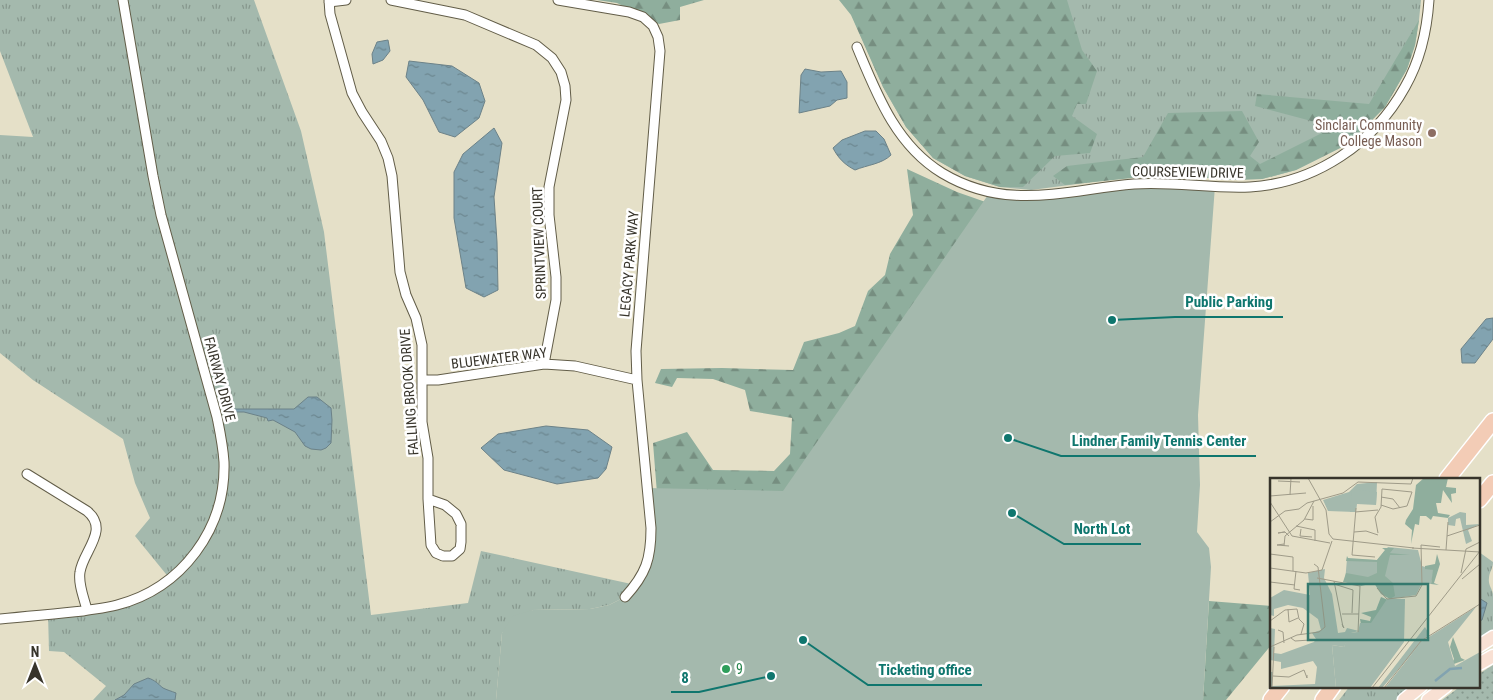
<svg xmlns="http://www.w3.org/2000/svg" width="1493" height="700" font-family="'Roboto Condensed',sans-serif">
<style>
.grass{fill:url(#grass-tufts)}
.forest{fill:url(#forest-firs)}
.park{fill:url(#park-dots)}
.garden{fill:#a4b9ad}
.water{fill:url(#water-ripples);stroke:#6c8288}
.lines{fill:none;stroke-linecap:round;stroke-linejoin:round}
.minor-casing{stroke:#625d48;stroke-width:11}
.primary-casing{stroke:#fff;stroke-width:15}
.motorway-casing{stroke:#fff;stroke-width:18}
.minor{stroke:#fff;stroke-width:9}
.primary{stroke:#f8e0d3;stroke-width:12}
.motorway{stroke:#f3ccb6;stroke-width:15}
.education-dot{fill:#8d6e63;stroke:#fff;stroke-width:2}
.leisure-dot{fill:#2e9e5b;stroke:#fff;stroke-width:2}
.labels{text-anchor:middle;stroke-width:5;stroke-linejoin:round;paint-order:stroke}
.education-label{font-size:14px;fill:#785e54;stroke:#fff;text-anchor:end}
.street-label{font-size:14px;fill:#37342b;stroke:#fff}
.leisure-label{font-size:14px;fill:#27864d;stroke:#fff;text-anchor:start}
.inset-river{fill:none;stroke:#82a3b0;stroke-width:2.5}
.inset-road{fill:none;stroke:#9f9b89;stroke-width:1}
.view{fill:#35796e;fill-opacity:0.15;stroke:#35796e;stroke-width:2.5}
.inset-edge{fill:none;stroke:#37342b;stroke-width:2.5}
.leader{fill:none;stroke:#0f766e;stroke-width:2}
.callout-dot{fill:#0f766e;stroke:#fff;stroke-width:2}
.callout-label{font-size:15px;text-anchor:middle;font-weight:bold;fill:#0f766e;stroke:#fff;stroke-width:5;stroke-linejoin:round;paint-order:stroke}
</style>
<defs>
<pattern id="grass-tufts" width="24" height="20" patternUnits="userSpaceOnUse" patternTransform="scale(1.25)"><rect width="24" height="20" fill="#a4b9ad"/><path d="M3 7l-1-3M5 7V3M7 7l1-3M15 17l-1-3M17 17v-4M19 17l1-3" fill="none" stroke="#86978d"/></pattern>
<pattern id="forest-firs" width="22" height="20" patternUnits="userSpaceOnUse" patternTransform="scale(1.25)"><rect width="22" height="20" fill="#8fae9d"/><path d="M5 1l3.5 6h-7zM16 11l3.5 6h-7z" fill="#768e80"/></pattern>
<pattern id="park-dots" width="8" height="8" patternUnits="userSpaceOnUse" patternTransform="scale(1.25)"><rect width="8" height="8" fill="#a4b9ad"/><path d="M2 2h.1M6 6h.1" fill="none" stroke="#86978d" stroke-width="1.8" stroke-linecap="round"/></pattern>
<pattern id="water-ripples" width="26" height="14" patternUnits="userSpaceOnUse" patternTransform="scale(1.25)"><rect width="26" height="14" fill="#82a3b0"/><path d="M2 4q2-2 4 0t4 0M15 11q2-2 4 0t4 0" fill="none" stroke="#6b868f"/></pattern>
</defs>
<rect width="100%" height="100%" fill="#e5e0c8"/>
<!-- grass -->
<path class="grass" d="M0,0H254L301,131L324,232L371,615L468,603L481,551L636,585L625,597L609,605L590,609L533,610L502,633L496,700H93L106,686L64,652L49,651L48,614L105,608L170,579L135,536L150,518L135,483L123,439L33,380L0,353V135L33,137L0,51Z
M845,0H1421L1419,20L1415,45L1407,69L1385,107L1348,144L1296,170L1262,179L1228,180L1171,174L1131,177L1031,190L1000,187L965,176L933,158L906,127L883,87Z
M1479,552L1493,562C1493,569 1489,572 1489,578C1488,585 1492,588 1493,594C1493,605 1493,620 1493,631L1479,640Z
M1350,686H1411L1396,700H1339Z"/>
<!-- forest -->
<path class="forest" d="M597,0H704L680,7V20L659,24L617,3Z
M839,0H1067L1082,50L1097,71L1086,104H1077L1072,116L1097,134L1090,153L1055,156L1023,187H1000L965,176L933,158L906,127L883,87L851,15Z
M1419,20L1415,45L1407,69L1385,107L1348,144L1296,170L1262,179L1228,180L1171,174L1065,185L1053,176L1067,166L1143,157L1168,113L1242,111L1259,142L1250,156L1260,164L1334,127L1255,106L1257,94L1369,104Z
M907,169L957,192L997,206L828,493L658,506L653,443L687,432L713,470L774,471L790,454L792,418L750,411L745,390L713,379L677,378L672,387L655,383L661,369L722,368L793,370L804,342L839,333L855,326L868,291L885,275L890,254L913,215Z
M1209,601L1272,606V644L1226,700H1203Z"/>
<!-- park -->
<path class="park" d="M1493,665V700H1442L1461,686H1479V674Z"/>
<!-- garden -->
<path class="garden" d="M1134,184L1215,186L1198,415L1200,485L1197,532L1209,548L1211,567L1203,700H496L502,633L513,616L533,610L590,609L609,605L625,597L636,585L651,548L647,488L783,491L990,192L1010,195Z"/>
<!-- water -->
<path class="water" d="M388,40L390,51L383,60L373,64L372,54L377,42Z
M409,61L452,66L479,83L485,101L479,118L455,137L439,132L423,100L406,77Z
M805,69L821,72L841,71L847,82V98L837,100L830,106L799,113L801,75Z
M494,128L502,143L494,197L497,242L498,290L484,297L466,288L454,218V172L463,154Z
M865,131H876L884,139L891,155C882,164 867,165 855,170C845,165 838,158 833,148L842,140Z
M1493,318V339L1475,363H1462L1461,349L1486,319Z
M308,397H317L331,408L332,420L331,443L326,448L321,450L311,449L305,446L295,432L273,420L268,421L267,418L244,412H228V409H294Z
M546,426L588,430L612,447L606,469L598,478L557,484L504,470L481,448L498,434Z
M1479,598L1487,603L1482,620L1479,621Z
M148,678C155,680 158,684 163,688C167,690 171,691 176,693L175,700H115L124,695L134,684Z"/>
<g class="lines">
<!-- minor casing -->
<g class="minor-casing">
<path id="minor" d="M329,0L330,14L352,93L362,112L381,141L388,158L392,176L400,272L406,295L416,318L422,345V422L428,458V499L431,545L436,553L443,556H452L460,549L461,542V524L456,514L445,505L428,499
M391,0L465,15L536,45L552,58L561,72L565,86L566,100L549,187V215L556,277V300L544,364
M558,0L629,12L643,17L653,26L658,37L660,51L636,351L637,380L651,528C651,559 646,574 625,597
M329,2L346,0
M857,47C877,95 896,145 942,173C1007,212 1065,190 1134,184C1173,181 1211,189 1250,187C1316,183 1374,143 1405,87C1420,61 1427,30 1429,0
M422,380H438L544,364L575,366L637,380
M27,474L87,511C110,530 83,551 80,572C78,584 84,598 87,610
M0,619C28,616 56,614 83,611C94,609 106,608 117,605C182,588 226,529 224,462C223,446 220,432 217,417L161,215L153,176L123,0"/>
</g>
<!-- primary casing -->
<g class="primary-casing">
<path id="primary" d="M1479,646L1493,637
M1479,664L1493,656
M1404,700L1421,686
M1428,700L1446,686"/>
</g>
<!-- motorway casing -->
<g class="motorway-casing">
<path id="motorway" d="M1447,479L1493,421
M1479,500L1493,483
M1271,700L1282,686
M1323,700L1333,686"/>
</g>
<!-- minor -->
<use href="#minor" class="minor"/>
<!-- primary -->
<use href="#primary" class="primary"/>
<!-- motorway -->
<use href="#motorway" class="motorway"/>
</g>
<!-- markers -->
<circle class="education-dot" cx="1432" cy="133" r="5"/>
<circle class="leisure-dot" cx="726" cy="669" r="5"/>
<g class="labels">
<!-- education labels -->
<g class="education-label">
<text x="1422" y="130">Sinclair Community<tspan x="1422" dy="16">College Mason</tspan></text>
</g>
<!-- street labels -->
<g class="street-label">
<text transform="translate(1188 172) rotate(1)" y="5">COURSEVIEW DRIVE</text>
<text transform="translate(539 243) rotate(-92)" y="5">SPRINTVIEW COURT</text>
<text transform="translate(629 264) rotate(-85)" y="5">LEGACY PARK WAY</text>
<text transform="translate(499 358) rotate(-7)" y="5">BLUEWATER WAY</text>
<text transform="translate(220 379) rotate(75)" y="5">FAIRWAY DRIVE</text>
<text transform="translate(409 392) rotate(-94)" y="5">FALLING BROOK DRIVE</text>
</g>
<!-- leisure labels -->
<g class="leisure-label">
<text x="736" y="674">9</text>
</g>
</g>
<!-- overview -->
<g transform="translate(1270 478)">
<rect width="210" height="210" fill="#e5e0c8"/>
<path d="M107,4L106,27L82,11L85,34L58,33L53,22L79,14L87,6ZM190,34L196,35V47L210,46L198,52L202,63L196,66L190,40L186,41L185,48L178,47V40ZM118,69L148,72L152,88L164,92L161,106L152,105L146,117L121,121L104,103L75,104L77,81L107,82ZM55,91L54,100L62,116L68,155L75,154L77,150L89,153L81,155L74,169L62,167L66,210H0V194H3L2,208L45,206L47,189L43,183L11,191V184L0,182V150L5,151L4,175L11,176L44,164L46,161L42,155L51,152L48,141L33,130L18,127L4,131V138L0,137V120L14,112L40,117L38,95ZM155,149L159,156L112,210H108Z" fill="#a4b9ad"/>
<path d="M154,0H178L176,9L186,10V15L181,16L182,25L173,12L171,25H166L168,35L180,37L178,40L163,38L161,42L156,38H150L149,47L145,46L141,66L142,52L135,46L136,42L143,31L146,7ZM112,70H124L120,75L140,77H120L115,98L123,105L125,118L120,121L111,116L104,105L91,108L73,104L76,95L98,99L107,95V84L76,83L77,78L78,80L107,82L115,72ZM167,76L170,86L164,105L169,107L161,106L163,92L155,91V88L165,86ZM111,119L118,122L104,145L91,146L90,141L100,143L101,139L91,135L106,132ZM183,159L191,180L195,182L181,187L184,181L180,169Z" fill="#8fae9d"/>
<path d="M206,129L178,164L185,188L210,174V210H115L151,164Z" fill="#a4b9ad"/>
<path d="M82,11L107,14L106,27L87,26L86,34H80ZM117,121H135L134,164L100,210H66L62,167L74,169L79,155L88,154L90,145H101Z" fill="#a4b9ad"/>
<path class="inset-river" d="M165,203L180,191L192,190"/>
<path class="inset-road" d="M38,0L56,32L59,56L63,61L144,70M8,3L30,4M20,17L21,0M0,18L36,15M111,19L123,21L130,30M0,24L22,58L60,65M86,30L82,77L105,79M85,34L108,32M35,41L43,42V28M0,44L15,33L29,31L37,25L73,15L88,4L141,6L143,0M26,48L45,52V63M31,51L30,58L42,59M15,54L8,55L14,54H15L19,58M84,54L96,53L108,57M108,55L105,39L111,29L112,11L142,14L137,28L123,31L111,27M177,58L210,47M14,66L7,67L19,68M14,68L15,58L34,42L44,23M142,70L210,74M176,72L178,44M0,76L23,79V93M0,90L36,95L52,92L62,63M26,93L24,111L30,112M191,95L196,71L210,64M47,100L90,108L88,154M192,101L210,86M64,103L73,149L74,150L72,146M0,104L25,107M64,106L83,112L82,135M107,110L117,121L146,118L152,107L151,67L170,69M18,131L19,144L28,140M72,136H89M0,143L15,132L27,131L29,141L34,146L31,156M8,152L13,154L14,165M21,160L25,163L40,162M0,169L27,157L49,154L55,149L48,89L44,86M3,198L19,199L34,192L37,200V197M2,210L4,169M102,210L210,73M114,210L151,163L210,126"/>
<path class="view" d="M38,106H158V162H38Z"/>
<rect width="210" height="210" class="inset-edge"/>
</g>
<!-- callouts -->
<path class="leader" d="M1112 320L1175 317H1283M1008 438L1061 456H1256M1012 513L1064 544H1141M803 640L868 685H982M771 676L699 692H671"/>
<g class="callout-dot">
<circle cx="1112" cy="320" r="5"/>
<circle cx="1008" cy="438" r="5"/>
<circle cx="1012" cy="513" r="5"/>
<circle cx="803" cy="640" r="5"/>
<circle cx="771" cy="676" r="5"/>
</g>
<g class="callout-label">
<text x="1229" y="307">Public Parking</text>
<text x="1159" y="446">Lindner Family Tennis Center</text>
<text x="1102" y="534">North Lot</text>
<text x="925" y="675">Ticketing office</text>
<text x="685" y="683">8</text>
</g>
<!-- north arrow -->
<g transform="translate(35 665)" stroke="#ffffff" stroke-width="4" paint-order="stroke">
<path d="M0-4L9 19L0 12L-9 19Z" fill="#37342b"/>
<text y="-8" font-size="14" font-weight="bold" text-anchor="middle" fill="#37342b">N</text>
</g>
</svg>
